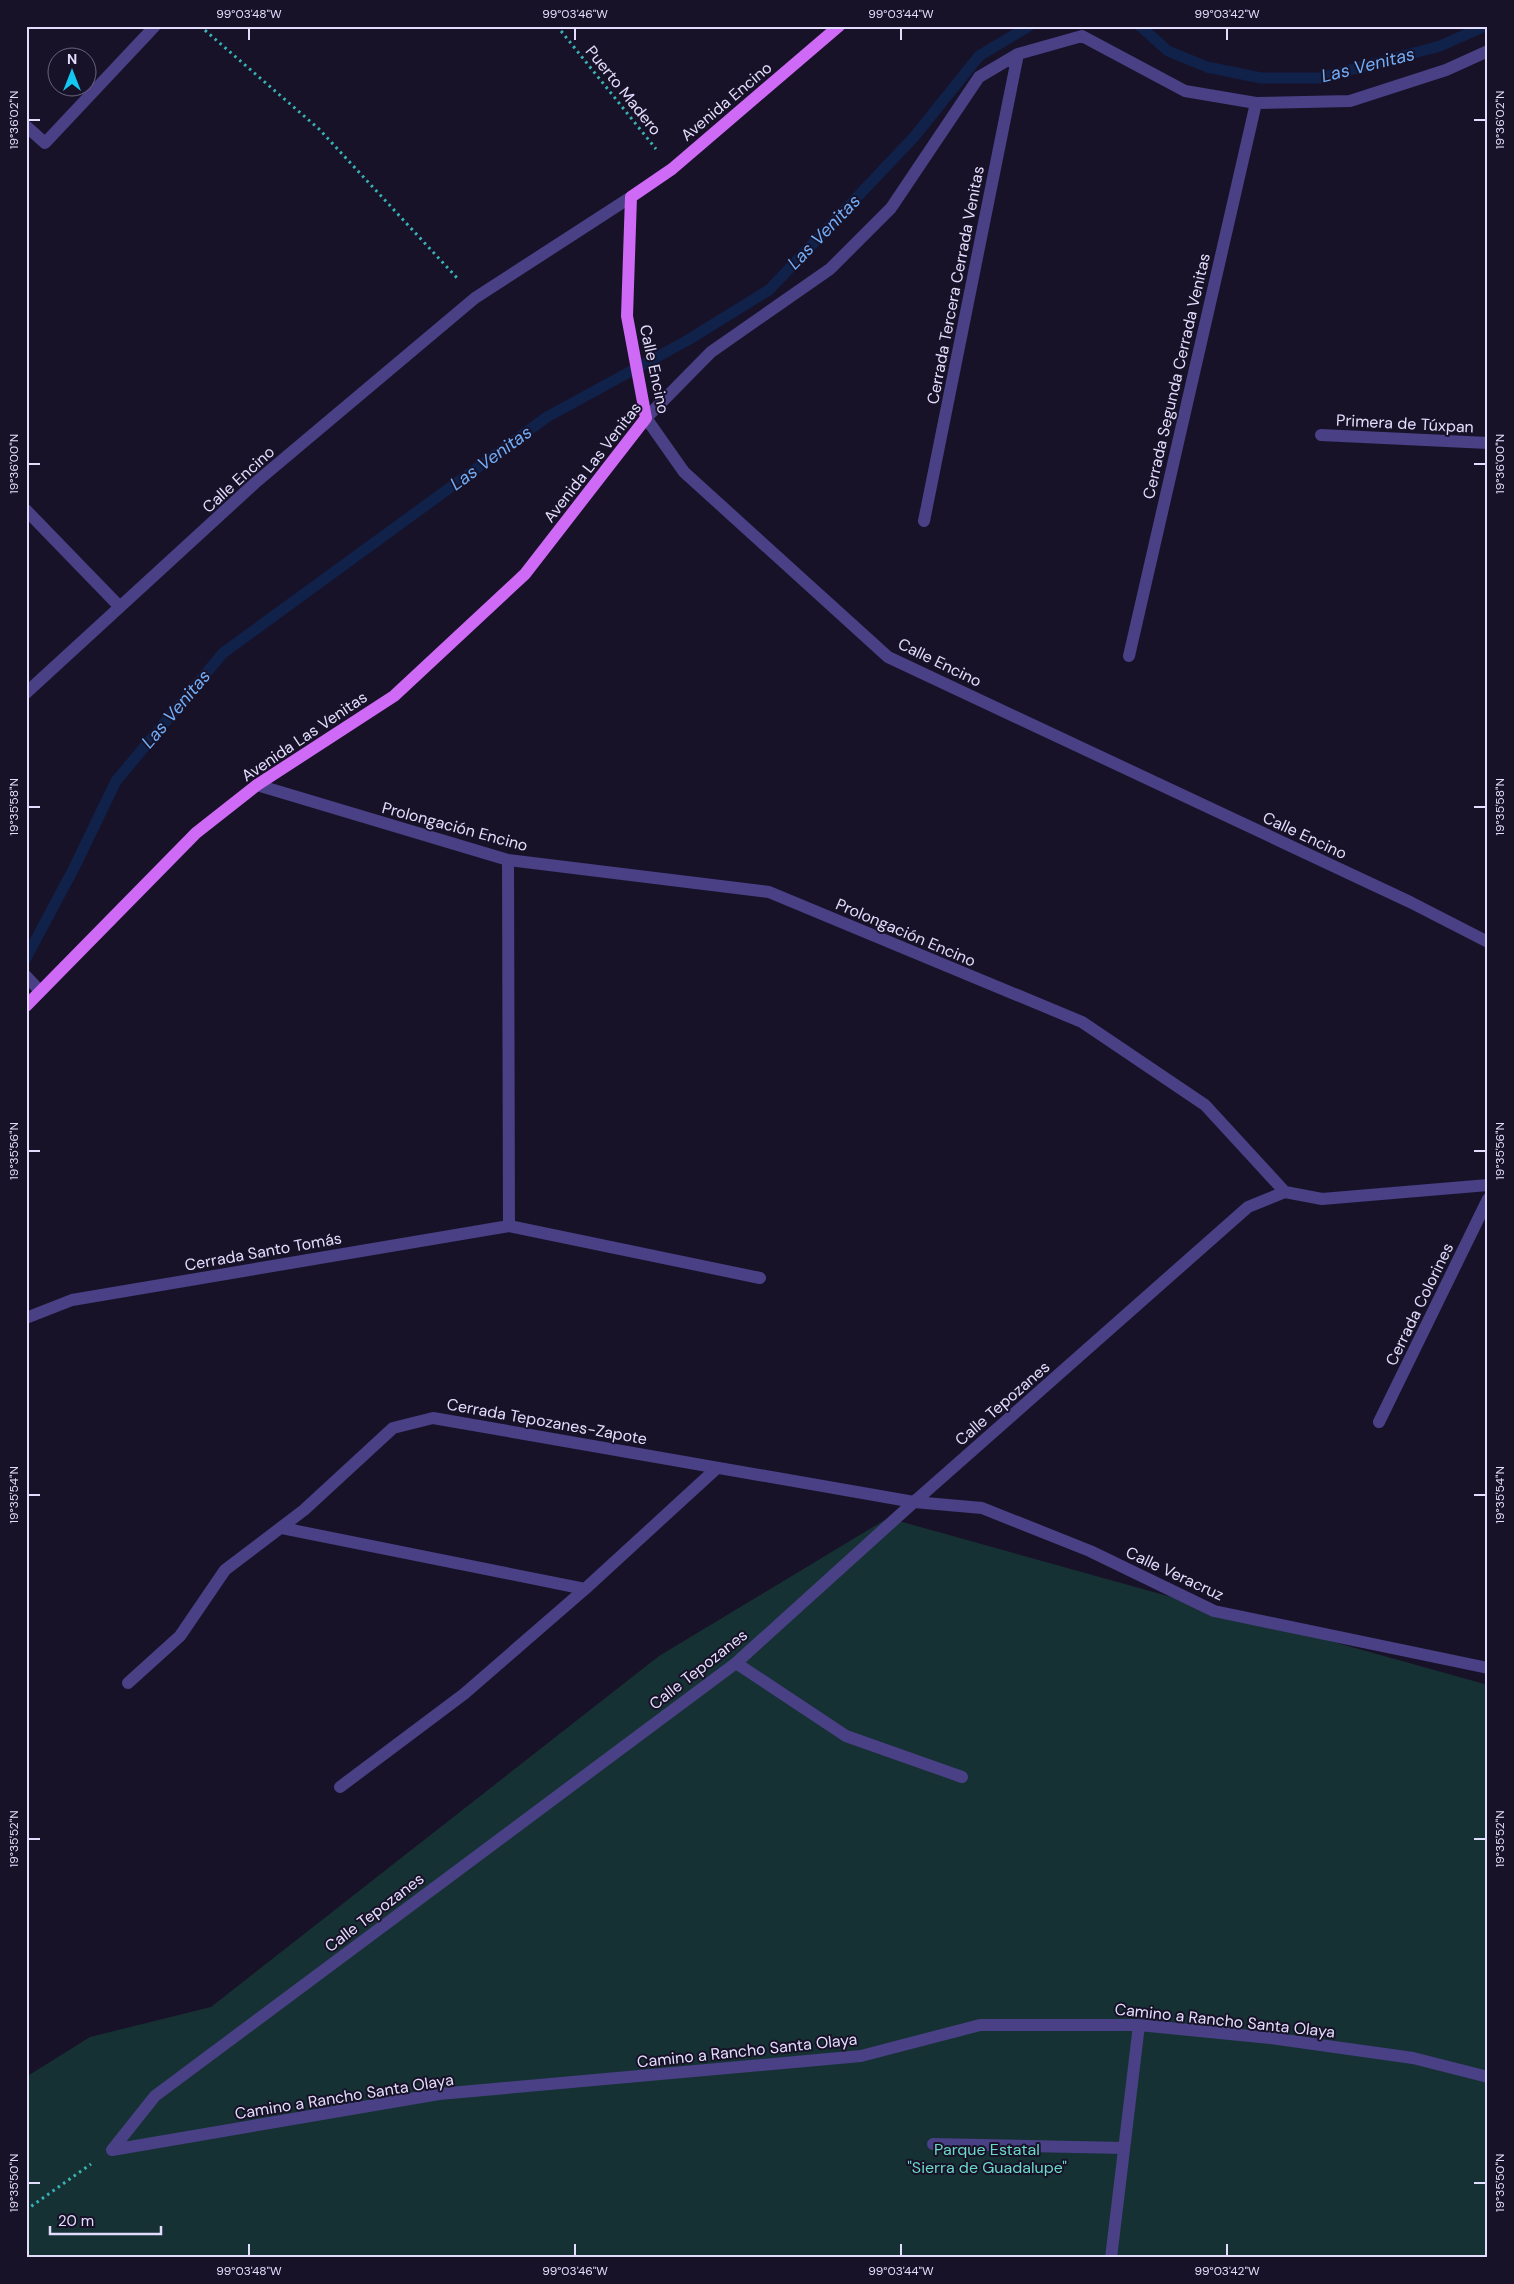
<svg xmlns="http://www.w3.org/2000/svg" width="1514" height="2284" font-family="'DM Sans',sans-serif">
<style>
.green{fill:#163133}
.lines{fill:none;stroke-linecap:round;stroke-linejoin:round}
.stream{stroke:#10214a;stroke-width:11}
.path{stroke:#38b2b5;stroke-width:3;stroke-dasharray:2.5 4;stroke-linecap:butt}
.minor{stroke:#494085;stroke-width:12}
.major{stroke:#ce6af6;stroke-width:12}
.ticks{fill:none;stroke:#e3ddfd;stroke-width:2}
.labels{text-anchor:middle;stroke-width:4;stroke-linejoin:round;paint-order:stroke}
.street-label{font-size:16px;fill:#e3ddfd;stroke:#181229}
.park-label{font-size:16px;fill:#6bdac8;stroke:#181229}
.water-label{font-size:18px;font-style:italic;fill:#71adf7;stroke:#181229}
.neatline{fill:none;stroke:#e3ddfd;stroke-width:2}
.ticks-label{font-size:12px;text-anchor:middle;fill:#e3ddfd}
</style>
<rect width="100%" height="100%" fill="#181229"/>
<!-- green -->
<path class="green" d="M888,1518L1488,1685V2258H26V2077L90,2037L211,2007L659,1656Z"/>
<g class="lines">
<!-- stream -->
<path class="stream" d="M1140,26L1168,51L1207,67L1261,78H1320L1440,46L1485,26
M26,958L74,868L116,781L223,653L547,417L688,340L769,290L914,137L979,56L1029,26"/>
<!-- path -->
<path class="path" d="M200,26L319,129L458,279
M557,26L656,149
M26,2210L91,2164"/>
<!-- minor -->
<path class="minor" d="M1488,51L1446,70L1350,101L1256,103L1185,91L1082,36L1018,54L979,77L891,208L830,269L711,352L646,418L684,472L888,657L1410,902L1488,942
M26,126L45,143L155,26
M1321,435L1488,443
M26,510L120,607
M924,521L1018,54
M1129,656L1256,103
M26,693L255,483L475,298L631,197
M257,785L508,860L769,892L1082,1022L1205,1105L1285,1192L1322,1199L1488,1185
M508,860L509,1226
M26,976L40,991
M26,1318L72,1300L509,1226L760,1278
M1379,1422L1488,1199
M282,1528L585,1589
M736,1663L846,1736L962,1777
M128,1683L180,1636L225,1570L304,1510L393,1428L433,1418L914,1502L982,1508L1090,1551L1214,1611L1488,1668
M340,1787L464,1694L585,1589L717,1468
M933,2144L1124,2148
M112,2150L155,2096L736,1663L914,1502L1248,1207L1285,1192
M112,2150L439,2094L861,2056L980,2025H1139L1270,2038L1413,2058L1488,2077
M1111,2258L1139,2025"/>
<!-- major -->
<path class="major" d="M26,1006L196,833L257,785L394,696L525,574L646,418L627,316L631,197L672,169L839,26"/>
</g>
<!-- ticks -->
<path class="ticks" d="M249,28V40M575,28V40M901,28V40M1227,28V40M28,120H40M1474,120H1486M28,464H40M1474,464H1486M28,807H40M1474,807H1486M28,1151H40M1474,1151H1486M28,1495H40M1474,1495H1486M28,1839H40M1474,1839H1486M28,2183H40M1474,2183H1486M249,2244V2256M575,2244V2256M901,2244V2256M1227,2244V2256"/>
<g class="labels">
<!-- street labels -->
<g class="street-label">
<text transform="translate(624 90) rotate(51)" y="6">Puerto Madero</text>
<text transform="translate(726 101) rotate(-40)" y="6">Avenida Encino</text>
<text transform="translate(955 285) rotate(-79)" y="6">Cerrada Tercera Cerrada Venitas</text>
<text transform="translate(655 369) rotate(78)" y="6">Calle Encino</text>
<text transform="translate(1176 376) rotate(-77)" y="6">Cerrada Segunda Cerrada Venitas</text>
<text transform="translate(1405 423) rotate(3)" y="6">Primera de Túxpan</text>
<text transform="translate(592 462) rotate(-52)" y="6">Avenida Las Venitas</text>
<text transform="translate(238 479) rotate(-42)" y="6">Calle Encino</text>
<text transform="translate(940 662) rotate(26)" y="6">Calle Encino</text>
<text transform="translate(304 736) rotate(-34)" y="6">Avenida Las Venitas</text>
<text transform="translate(455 826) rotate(15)" y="6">Prolongación Encino</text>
<text transform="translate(1305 835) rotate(25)" y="6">Calle Encino</text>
<text transform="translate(906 932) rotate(23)" y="6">Prolongación Encino</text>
<text transform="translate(263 1251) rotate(-10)" y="6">Cerrada Santo Tomás</text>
<text transform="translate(1419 1304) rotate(-64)" y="6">Cerrada Colorines</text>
<text transform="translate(1002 1403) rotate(-41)" y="6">Calle Tepozanes</text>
<text transform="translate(547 1421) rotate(10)" y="6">Cerrada Tepozanes-Zapote</text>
<text transform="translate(1175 1573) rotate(25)" y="6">Calle Veracruz</text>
<text transform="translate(698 1669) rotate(-38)" y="6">Calle Tepozanes</text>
<text transform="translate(374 1912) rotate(-37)" y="6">Calle Tepozanes</text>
<text transform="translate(1225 2020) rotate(6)" y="6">Camino a Rancho Santa Olaya</text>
<text transform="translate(747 2050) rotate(-6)" y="6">Camino a Rancho Santa Olaya</text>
<text transform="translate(344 2096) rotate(-9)" y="6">Camino a Rancho Santa Olaya</text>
</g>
<!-- park labels -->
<g class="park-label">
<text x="987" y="2155">Parque Estatal<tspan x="987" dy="18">"Sierra de Guadalupe"</tspan></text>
</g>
<!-- water labels -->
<g class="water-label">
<text transform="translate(1368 65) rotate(-14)" y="6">Las Venitas</text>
<text transform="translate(824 232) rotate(-46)" y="6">Las Venitas</text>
<text transform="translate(491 458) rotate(-36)" y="6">Las Venitas</text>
<text transform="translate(176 709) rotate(-50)" y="6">Las Venitas</text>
</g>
</g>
<!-- border -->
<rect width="1514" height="2284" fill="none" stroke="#181229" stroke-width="55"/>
<!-- north arrow -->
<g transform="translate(72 72)"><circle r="24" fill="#181229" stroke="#69637e"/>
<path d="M0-4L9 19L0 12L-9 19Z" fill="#14c7f1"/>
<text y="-8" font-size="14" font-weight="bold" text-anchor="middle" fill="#e3ddfd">N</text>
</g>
<!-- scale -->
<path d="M50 2226v8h111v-8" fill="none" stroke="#e3ddfd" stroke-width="2.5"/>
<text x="58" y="2226" font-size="15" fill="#e3ddfd" stroke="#181229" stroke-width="4" paint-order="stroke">20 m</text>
<rect x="28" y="28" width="1458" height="2228" class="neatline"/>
<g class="ticks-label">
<text x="249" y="18">99°03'48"W</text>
<text x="575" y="18">99°03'46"W</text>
<text x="901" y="18">99°03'44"W</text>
<text x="1227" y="18">99°03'42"W</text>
<text transform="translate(14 120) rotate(-90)" y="4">19°36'02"N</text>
<text transform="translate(1500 120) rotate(-90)" y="4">19°36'02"N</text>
<text transform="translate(14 464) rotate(-90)" y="4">19°36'00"N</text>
<text transform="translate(1500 464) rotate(-90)" y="4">19°36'00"N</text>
<text transform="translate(14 807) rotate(-90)" y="4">19°35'58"N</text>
<text transform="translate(1500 807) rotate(-90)" y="4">19°35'58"N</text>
<text transform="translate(14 1151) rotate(-90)" y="4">19°35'56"N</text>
<text transform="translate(1500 1151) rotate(-90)" y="4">19°35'56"N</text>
<text transform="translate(14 1495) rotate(-90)" y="4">19°35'54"N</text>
<text transform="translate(1500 1495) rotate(-90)" y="4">19°35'54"N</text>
<text transform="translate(14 1839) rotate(-90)" y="4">19°35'52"N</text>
<text transform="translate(1500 1839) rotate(-90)" y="4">19°35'52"N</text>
<text transform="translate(14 2183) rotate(-90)" y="4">19°35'50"N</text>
<text transform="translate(1500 2183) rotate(-90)" y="4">19°35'50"N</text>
<text x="249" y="2275">99°03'48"W</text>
<text x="575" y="2275">99°03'46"W</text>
<text x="901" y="2275">99°03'44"W</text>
<text x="1227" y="2275">99°03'42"W</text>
</g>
</svg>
